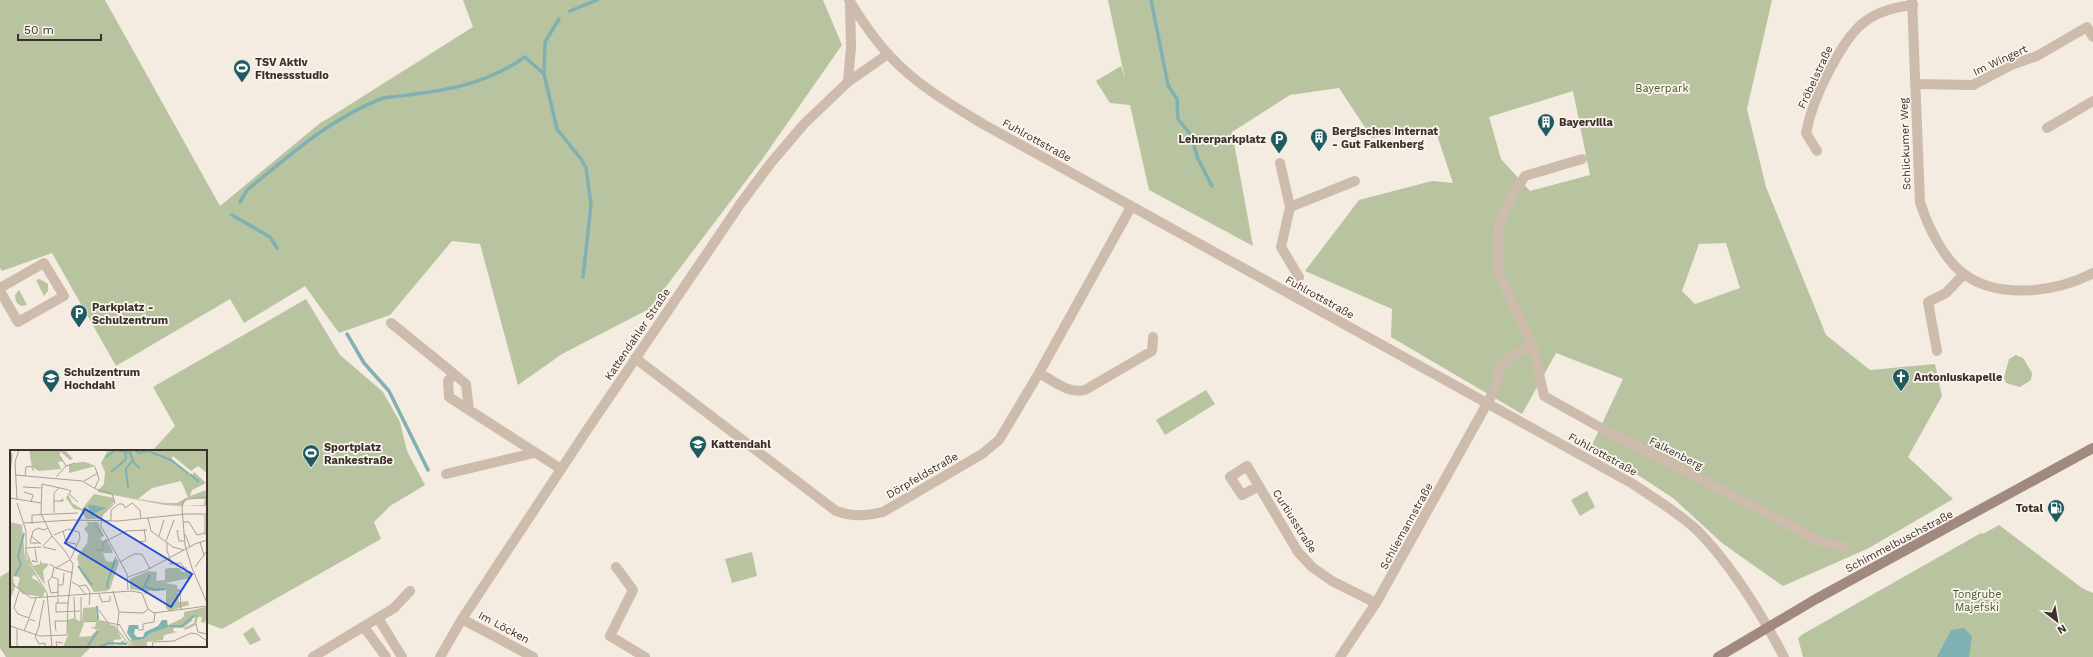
<svg xmlns="http://www.w3.org/2000/svg" width="2093" height="657" font-family="'Work Sans',sans-serif">
<style>
.green{fill:#b8c4a0;fill-rule:evenodd}
.water{fill:#7fb0b2}
.lines{fill:none;stroke-linecap:round;stroke-linejoin:round}
.stream{stroke:#7fb0b2;stroke-width:3.5}
.minor{stroke:#cdbbac;stroke-width:10}
.tertiary{stroke:#cdbbac;stroke-width:10}
.secondary{stroke:#a18a7d;stroke-width:10}
.labels{text-anchor:middle;stroke-width:3.5;stroke-linejoin:round;paint-order:stroke}
.street-label{font-size:11px;fill:#3b302b;stroke:#fbf5ee}
.poi-label{font-size:11px;font-weight:bold;fill:#3b302b;stroke:#fbf5ee;text-anchor:start}
.park-label{font-size:11px;fill:#4a5a2e;stroke:#fbf5ee}
.inset-river{fill:none;stroke:#7fb0b2;stroke-width:2}
.inset-road{fill:none;stroke:#aaa098;stroke-width:1}
.view{fill:#1d4ed8;fill-opacity:0.15;stroke:#1d4ed8;stroke-width:2}
.inset-edge{fill:none;stroke:#3b302b;stroke-width:2}
</style>
<rect width="100%" height="100%" fill="#f4ebe1"/>
<!-- green -->
<path class="green" d="M0,0H105L220,206L319,124L473,27L463,0H823L842,45L761,161L649,309L562,354L518,385L480,244L452,241L390,315L339,333L305,286L244,323L230,299L116,366L52,253L2,271L0,268Z
M1108,0H1772L1747,109L1766,187L1826,335L1870,370L1935,364L1942,396L1908,457L1953,499L1869,548L1783,586L1722,543L1673,498L1592,445L1623,379L1556,353L1522,414L1391,337L1392,309L1305,271L1359,200L1432,181L1453,183L1435,129L1372,138L1339,88L1290,95L1232,132L1253,246L1149,190L1130,105L1110,103L1096,81L1121,66L1125,79ZM1573,91L1590,175L1530,191L1501,159L1489,117ZM1726,243L1740,288L1695,304L1682,291L1699,244Z
M40,279L48,284V291L44,296L36,280Z
M19,290L27,305L21,306L16,302L15,295Z
M306,299L340,355L383,392L400,422L407,451L425,485L390,506L374,522L381,539L222,629L206,623V451H152L175,426L153,387Z
M2016,355L2023,358L2032,373L2031,380L2020,387L2006,383L2004,378L2009,359Z
M1206,390L1215,404L1165,435L1156,420Z
M1587,491L1595,507L1580,516L1571,500Z
M1999,525L2082,588L2093,593V657H1803L1798,638L1803,634L1981,533L1983,534Z
M752,552L757,576L732,583L725,559Z
M11,570V646H92L81,657H6L0,648V577Z
M253,627L261,640L250,645L243,634Z"/>
<!-- water -->
<path class="water" d="M1964,628L1972,636L1969,657H1937L1951,630Z"/>
<g class="lines">
<!-- stream -->
<path class="stream" d="M1151,0L1168,85L1177,99L1178,119L1191,135L1198,159L1212,186
M570,11L597,0
M559,19L545,42L544,74L557,129L581,159L586,168L591,205L583,277
M240,202L247,190C290,155 331,118 383,98C434,92 482,88 525,57L544,74
M232,215L270,237L277,248
M347,334L364,363L389,391L428,470"/>
<!-- minor -->
<path class="minor" d="M1912,0L1920,202C1927,225 1944,260 1964,274C1999,300 2057,292 2093,273
M1915,84L1973,85L2011,65L2037,56L2087,27L2093,37
M2047,128L2093,101
M1817,151L1806,133C1810,112 1819,90 1829,71C1851,31 1864,10 1913,5
M1582,159L1525,176L1513,194L1499,224L1498,272L1533,347L1544,396L1603,429L1820,541L1844,547
M1280,163L1290,207
M0,288L44,263L64,296L18,322L0,291
M1293,296L1299,277L1281,247L1290,207L1355,181
M391,323L454,374L448,381L449,397L469,410
M1937,351L1928,302L1946,293L1964,274
M635,358L836,511C853,517 866,516 883,512L982,454L999,440L1039,373L1131,207
M1039,373C1054,381 1068,394 1085,390L1152,351L1153,337
M454,374L466,384L469,410L561,469
M446,474L534,453
M1259,486L1242,495L1230,477L1247,466L1298,552L1312,567L1332,581L1376,603
M616,567L633,590L610,636L645,657
M378,618L402,657
M462,619L533,657
M364,627L386,657
M313,657L394,608L410,591
M1340,657L1376,603L1420,524L1494,391L1501,367L1516,353L1533,347"/>
<!-- tertiary -->
<path class="tertiary" d="M849,0C860,18 874,39 889,55C915,84 950,104 983,124L1633,484C1655,499 1679,513 1698,531C1733,567 1761,613 1784,657
M848,82L851,47L850,2
M440,657L462,619L587,430L741,203L770,164L804,124L848,82L888,54"/>
<!-- secondary -->
<path class="secondary" d="M1718,657L1816,599L2093,448"/>
</g>
<!-- icons -->
<defs>
<g id="stadium-pin" transform="scale(0.9)"><path d="M0 17L-7.5 6A9.5 9.5 0 1 1 7.5 6Z" fill="#1f5a5e" stroke="#fbf5ee"/><path d="M0-5a6.5 5 0 1 0 0 10a6.5 5 0 1 0 0-10ZM-3.5-1.8h7v3.6h-7Z" fill="#fff"/></g>
<g id="building-pin" transform="scale(0.9)"><path d="M0 17L-7.5 6A9.5 9.5 0 1 1 7.5 6Z" fill="#1f5a5e" stroke="#fbf5ee"/><path d="M-4-6H4V6H1V3H-1V6H-4ZM-2.5-4.3h1.7v1.8h-1.7ZM.8-4.3h1.7v1.8H.8ZM-2.5-1h1.7V.8h-1.7ZM.8-1h1.7V.8H.8Z" fill="#fff"/></g>
<g id="parking-pin" transform="scale(0.9)"><path d="M0 17L-7.5 6A9.5 9.5 0 1 1 7.5 6Z" fill="#1f5a5e" stroke="#fbf5ee"/><path d="M-3.5-5.5H1a3.5 3.5 0 0 1 0 7H-1V5.5H-3.5ZM-1-3.4V-.6H.8a1.4 1.4 0 0 0 0-2.8Z" fill="#fff"/></g>
<g id="church-pin" transform="scale(0.9)"><path d="M0 17L-7.5 6A9.5 9.5 0 1 1 7.5 6Z" fill="#1f5a5e" stroke="#fbf5ee"/><path d="M-1.2-6h2.4v3.5h3.3v2.4h-3.3V6h-2.4V-.1h-3.3v-2.4h3.3Z" fill="#fff"/></g>
<g id="school-pin" transform="scale(0.9)"><path d="M0 17L-7.5 6A9.5 9.5 0 1 1 7.5 6Z" fill="#1f5a5e" stroke="#fbf5ee"/><path d="M0-5L7-2L0 1L-7-2ZM-4 1L0 2.5L4 1V4Q0 6-4 4Z" fill="#fff"/></g>
<g id="fuel-pin" transform="scale(0.9)"><path d="M0 17L-7.5 6A9.5 9.5 0 1 1 7.5 6Z" fill="#1f5a5e" stroke="#fbf5ee"/><path d="M-5.5-6h7V0h2V4h1.3V-2.5L3-4.5l.8-.8L6-3V5H2.5V1h-1V6h-7ZM-4.2-4.7v3.2H.2V-4.7Z" fill="#fff"/></g>
</defs>
<g fill-rule="evenodd">
<use href="#stadium-pin" x="242" y="68"/>
<use href="#building-pin" x="1546" y="122"/>
<use href="#building-pin" x="1319" y="137"/>
<use href="#parking-pin" x="1279" y="139"/>
<use href="#parking-pin" x="79" y="313"/>
<use href="#church-pin" x="1901" y="377"/>
<use href="#school-pin" x="51" y="378"/>
<use href="#school-pin" x="698" y="444"/>
<use href="#stadium-pin" x="311" y="453"/>
<use href="#fuel-pin" x="2056" y="508"/>
</g>
<g class="labels">
<!-- street labels -->
<g class="street-label">
<text transform="translate(2000 60) rotate(-25)" y="4">Im Wingert</text>
<text transform="translate(1815 77) rotate(-65)" y="4">Fröbelstraße</text>
<text transform="translate(1037 140) rotate(29)" y="4">Fuhlrottstraße</text>
<text transform="translate(1905 144) rotate(-92)" y="4">Schlickumer Weg</text>
<text transform="translate(1320 297) rotate(29)" y="4">Fuhlrottstraße</text>
<text transform="translate(637 334) rotate(-56)" y="4">Kattendahler Straße</text>
<text transform="translate(1676 453) rotate(27)" y="4">Falkenberg</text>
<text transform="translate(1603 454) rotate(29)" y="4">Fuhlrottstraße</text>
<text transform="translate(922 475) rotate(-30)" y="4">Dörpfeldstraße</text>
<text transform="translate(1295 521) rotate(58)" y="4">Curtiusstraße</text>
<text transform="translate(1406 526) rotate(-61)" y="4">Schliemannstraße</text>
<text transform="translate(1899 541) rotate(-28)" y="4">Schimmelbuschstraße</text>
<text transform="translate(504 627) rotate(28)" y="4">Im Löcken</text>
</g>
<!-- poi labels -->
<g class="poi-label">
<text x="255" y="66">TSV Aktiv<tspan x="255" dy="13">Fitnessstudio</tspan></text>
<text x="1559" y="126">Bayervilla</text>
<text x="1332" y="135">Bergisches Internat<tspan x="1332" dy="13">- Gut Falkenberg</tspan></text>
<text x="1266" y="143" text-anchor="end">Lehrerparkplatz</text>
<text x="92" y="311">Parkplatz -<tspan x="92" dy="13">Schulzentrum</tspan></text>
<text x="64" y="376">Schulzentrum<tspan x="64" dy="13">Hochdahl</tspan></text>
<text x="1914" y="381">Antoniuskapelle</text>
<text x="711" y="448">Kattendahl</text>
<text x="324" y="451">Sportplatz<tspan x="324" dy="13">Rankestraße</tspan></text>
<text x="2043" y="512" text-anchor="end">Total</text>
</g>
<!-- park labels -->
<g class="park-label">
<text x="1662" y="92">Bayerpark</text>
<text x="1977" y="598">Tongrube<tspan x="1977" dy="13">Majefski</tspan></text>
</g>
</g>
<!-- overview -->
<g transform="translate(10 450)">
<rect width="197" height="197" fill="#f4ebe1"/>
<path d="M19,0H55L63,9L60,10L51,2L48,5L53,11L48,12L51,19L29,21L22,17ZM98,0H197V23L188,16L181,21L163,6L161,10L182,26L184,22L196,33L182,40L180,46L196,40L197,56H173L194,55L195,49L178,48L172,56L155,55L87,42L94,34L95,22L91,13ZM171,31L178,47L167,53H154L128,49L142,38ZM70,12H75L86,16L59,23V15ZM58,44L62,53L72,59L84,44L104,48V52L89,69H76L71,60L64,59L56,48ZM0,72L12,75L15,109L26,126L23,125L22,128L28,131L35,141L33,147L13,144L7,138L10,128L6,126L3,127L5,137L0,150ZM77,72H88L94,86L90,88L93,91L96,89L101,97L103,103H93L96,111L103,112L105,106L109,112L100,139L96,141L84,142L70,121L67,107L77,93L78,84L74,79L78,75ZM17,101L23,116L30,114V110L32,113L39,114L33,121L35,135L18,111ZM159,118H169L172,122L181,121V128L155,133L167,135L169,152L178,151L179,155L159,161L156,158V140L138,141L136,145L133,141L120,139V129L138,121L147,122L146,131L155,130V119ZM86,157L87,171H72L73,158ZM196,157L197,174V168L194,173L191,172L192,167H188L186,175L175,180L174,178L184,173L185,166L182,167L180,169L183,170L173,178H164L163,181L167,182L154,185L153,190L137,192V197H124L118,187L123,191L134,189L141,183L171,169L174,166V162ZM63,168L74,173L69,187L81,186L87,180L80,177H85L86,172H93L105,176L112,189L104,190L102,194L107,195L113,190L118,195L53,197L58,185V170Z" fill="#b8c4a0" fill-rule="evenodd"/>
<path d="M80,54L81,56L83,55L96,58L81,65L78,56ZM152,170H157L158,177L141,183L134,189L123,191L117,183L119,175H128L129,179H125L124,184L127,187H133L135,182L148,176Z" fill="#7fb0b2"/>
<path class="inset-river" d="M106,0L120,3L122,0M125,0L129,3L138,1L161,10L179,24M120,3L124,13L130,18M96,7L106,0M101,22L116,9L115,1M180,24L189,32M118,38L116,19L122,11M68,116L82,135M5,126L11,114L8,106L14,83M136,137L145,140L155,139M98,138L97,134L105,110M133,139L140,125M87,156L88,170M159,176H172L185,165M77,197L88,181M89,197L99,193L117,194"/>
<path class="inset-road" d="M0,1L2,5L0,23M48,3L56,16M5,25L72,31L86,39L102,44L105,53L92,65L91,76L117,124L118,140M15,26L16,17L21,16L24,21M46,27L56,16L65,13M74,31L88,23M13,37L31,38M85,38L89,29L85,17M14,42L23,45L21,52M0,48L31,53M179,49L197,47M179,49L174,50L172,58L175,95L182,118L197,153M7,50L5,12L9,0M44,51H53V49L50,51M7,53L16,81V109L37,143L42,197M44,63V43L49,38M195,65V83L197,87M138,68L141,81L163,97L174,100M101,71V60L109,54H113L115,58L122,53L130,60L131,69M173,72H179L187,85L195,83M14,73L62,70L108,71L176,64H197M84,73L93,86M22,74V65L68,63M53,81L56,92L66,94M169,81H167L169,91H174M175,84L180,97M44,85L58,79L69,82L70,88L61,108M21,86L31,94M149,86L154,70M156,91L164,70M94,92L116,81L137,80M129,92L136,91L134,79M190,92L194,105M30,93H20L23,81L28,78L34,80L38,78M157,93V101L162,114M33,96L42,86M33,97L46,100M15,98L31,97M86,100H92L94,91M25,111H22L27,112L25,99M110,112L124,104H132L140,119M40,114L46,118L63,123M159,114L171,113L174,118H177M44,117L42,127L48,129V146M185,117L197,101M46,118L60,110M42,127L38,131L41,143L49,142M118,127L135,121L185,94L197,90M0,132L21,148L121,141L132,143L138,159L144,163L197,156M62,132L69,136L76,145M48,135H53L54,123M69,136L76,135L80,142L79,155M9,141L4,158L8,164L19,168L26,148M103,141L109,162L107,179L121,197M170,142L167,140H170L171,160M89,144L92,152L100,151V146M64,147L65,169M71,147V172L90,171L110,175M48,148V153H58M48,153H46V162L70,161M89,160L99,174M109,162L133,163L139,159M30,174L25,187L29,194L35,193V197M109,174L123,197M186,174L188,182L197,184M29,175L34,150M0,176L30,186L57,185L58,153L63,114L55,101L42,86L31,64L32,34L59,40L61,41L59,44L68,52M7,179V197M128,180H133V174L144,172L145,162M14,181L19,169L25,171M46,181L45,171H57M53,197H47L46,192L53,193M142,197L143,192L164,191L181,183L187,184L197,191"/>
<path class="view" d="M75,59L182,124L161,157L55,93Z"/>
<rect width="197" height="197" class="inset-edge"/>
</g>
<!-- north arrow -->
<g transform="translate(2057 621) rotate(149)" stroke="#fbf5ee" stroke-width="3" paint-order="stroke">
<path d="M0-3L7 15L0 10L-7 15Z" fill="#3b302b"/>
<text y="-6" font-size="11" font-weight="bold" text-anchor="middle" fill="#3b302b">N</text>
</g>
<!-- scale -->
<path d="M18 34v6h83v-6" fill="none" stroke="#3b302b" stroke-width="2"/>
<text x="24" y="34" font-size="12" fill="#3b302b" stroke="#fbf5ee" stroke-width="3" paint-order="stroke">50 m</text>
</svg>
